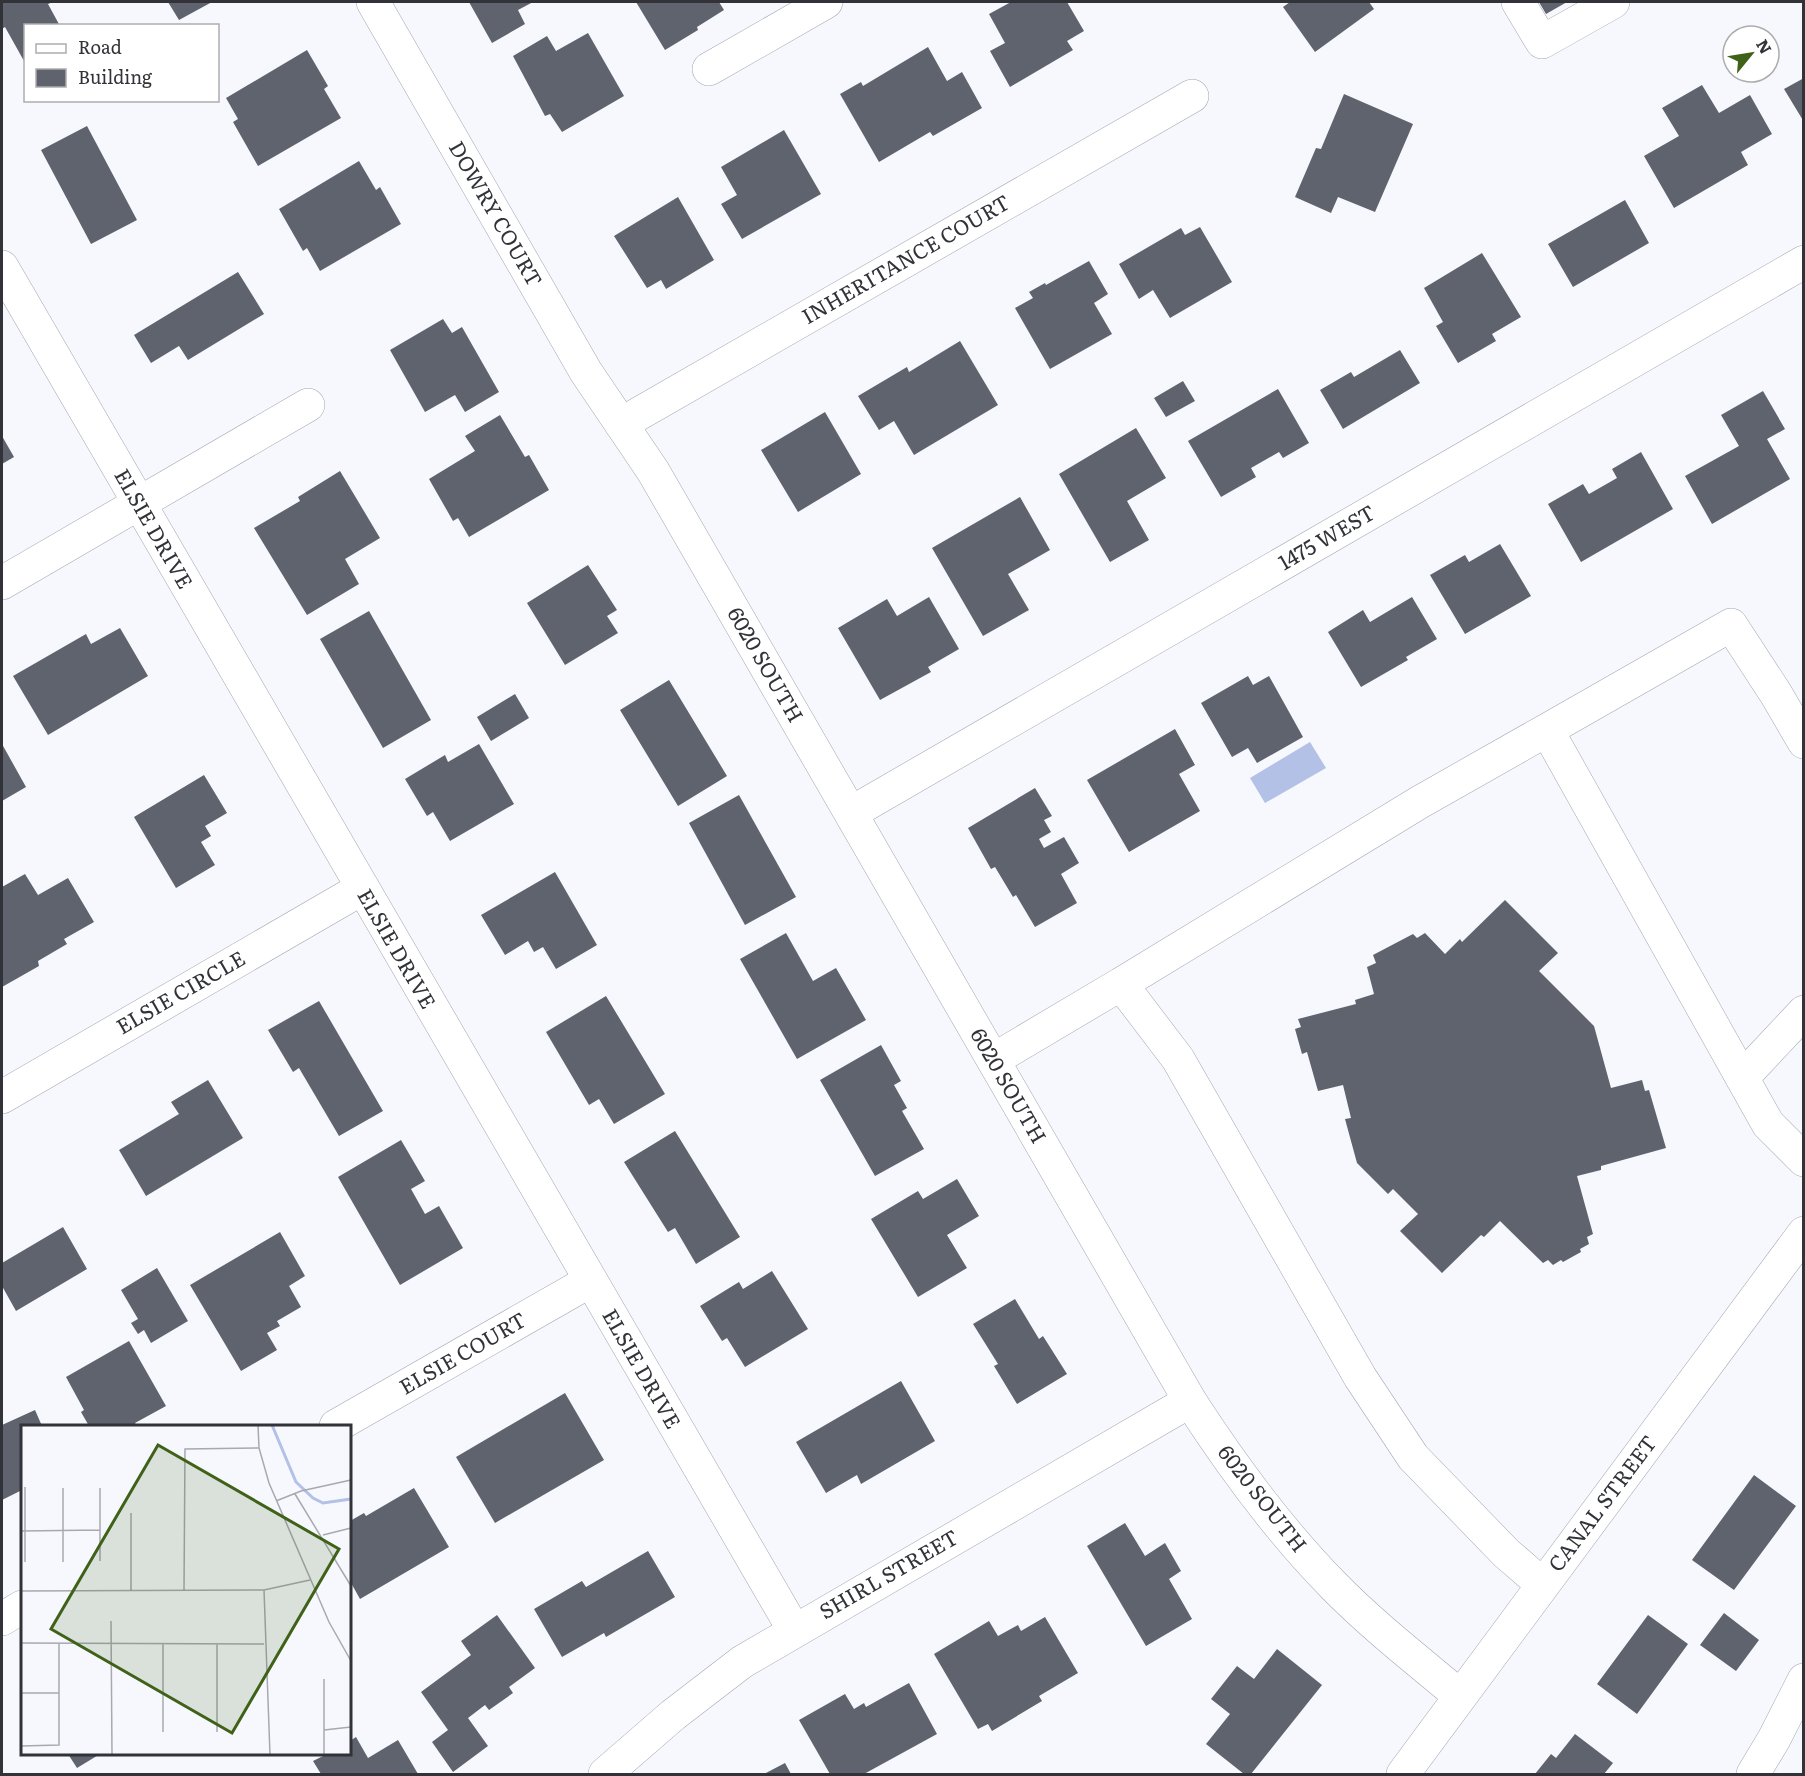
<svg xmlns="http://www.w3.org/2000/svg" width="1805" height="1776" font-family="Literata,serif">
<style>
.water{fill:#b2c1e5}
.building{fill:#5f636d}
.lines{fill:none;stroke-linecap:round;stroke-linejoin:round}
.minor-casing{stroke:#a2a7b2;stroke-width:34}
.minor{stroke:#fff;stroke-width:33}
.labels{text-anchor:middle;stroke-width:6;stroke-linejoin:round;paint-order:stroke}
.street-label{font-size:21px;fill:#313338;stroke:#fff}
.inset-river{fill:none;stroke:#b2c1e5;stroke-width:3}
.inset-road{fill:none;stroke:#a7a9ae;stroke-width:1.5}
.view{fill:#3f6118;fill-opacity:0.15;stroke:#3f6118;stroke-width:3}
.inset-edge{fill:none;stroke:#313338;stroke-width:3}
</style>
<rect width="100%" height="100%" fill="#f6f8fd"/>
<!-- water -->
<path class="water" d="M1310,742L1326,768L1265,803L1250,778Z"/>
<!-- building -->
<path class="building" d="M2,2H53L48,4L60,26H26L24,61L5,27L2,29Z
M168,2H212L179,20Z
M469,2H533L518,10L525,24L492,43Z
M636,2H719L724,10L697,27L698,30L665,50Z
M1011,2H1067L1084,31L1067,41L1073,50L1010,87L990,51L1005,43L989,14Z
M1290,2H1369L1374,9L1315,52L1283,7Z
M1539,2H1567L1546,14Z
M588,33L624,96L562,132L550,114L545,116L513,56L547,36L556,51Z
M928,47L947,81L962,72L982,108L933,136L930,132L879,162L840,94L861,82L863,86Z
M307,50L328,86L324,89L341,118L258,166L233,122L238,119L226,98Z
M1804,78V122L1784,89Z
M1702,85L1719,113L1750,95L1772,134L1741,152L1748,165L1674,208L1644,156L1679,136L1662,108Z
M1344,94L1413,124L1375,212L1338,197L1331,213L1295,197L1316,148L1321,149Z
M87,126L137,220L91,244L41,150Z
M784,130L821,194L742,239L721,204L737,195L721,167Z
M359,161L376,190L380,187L401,224L320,271L307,248L303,251L279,209Z
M678,197L714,260L666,289L661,280L647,288L614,236Z
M1625,200L1649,243L1573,287L1548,244Z
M1200,227L1232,282L1170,318L1153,290L1139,299L1119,264L1181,228L1185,235Z
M1482,253L1521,317L1492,334L1496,341L1458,363L1436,326L1443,322L1424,288Z
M1089,261L1108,294L1094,303L1112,334L1050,369L1015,308L1033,298L1029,292L1045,283L1046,285Z
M238,272L264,314L188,360L179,346L151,363L134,335Z
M443,319L452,333L462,327L499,392L465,412L455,395L425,412L390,350Z
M960,341L998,405L914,455L894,421L879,430L858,396L907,367L909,372Z
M1400,350L1420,383L1343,429L1320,390L1351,372L1354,377Z
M1183,381L1195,401L1166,417L1154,398Z
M1278,389L1309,443L1283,458L1279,452L1251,468L1256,477L1221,497L1188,441Z
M1763,391L1785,429L1767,439L1790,479L1712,524L1685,476L1739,446L1721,415Z
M825,412L861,474L798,512L761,450Z
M500,415L525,457L529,455L549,490L469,537L458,518L453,521L429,479L475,451L465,436Z
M1136,428L1166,478L1127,501L1149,540L1110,562L1059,474Z
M2,436L14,457L2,464Z
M1641,452L1673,509L1581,562L1548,504L1583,484L1589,494L1617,478L1612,469Z
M340,471L380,538L345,559L359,584L307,615L254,528L300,501L298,497Z
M1020,497L1050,550L1008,574L1029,610L983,636L932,548Z
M1500,544L1531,596L1465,634L1430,575L1465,555L1469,562Z
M588,565L617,610L607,616L618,633L565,665L527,603Z
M929,597L959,649L928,667L931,672L880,700L838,628L887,599L897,616Z
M1412,597L1437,639L1406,657L1408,660L1361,687L1328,632L1363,610L1370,622Z
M369,611L431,720L383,748L320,639Z
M120,628L148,676L48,735L13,676L86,634L91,644Z
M1248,676L1253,685L1269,676L1303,737L1257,763L1248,748L1232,757L1201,703Z
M669,680L727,776L678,806L620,710Z
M515,694L529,718L491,741L477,717Z
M1175,729L1195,765L1179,774L1200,811L1129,852L1087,780Z
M2,744L26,787L2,801Z
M479,744L514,804L450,841L433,812L427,816L405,779L445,755L448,762Z
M204,775L227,813L205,826L211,836L201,842L215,865L176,888L134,817Z
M1035,788L1052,816L1044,820L1051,832L1039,839L1044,848L1064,837L1079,863L1061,874L1077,903L1035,927L1016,895L1013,897L995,867L991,869L968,828Z
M739,795L796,897L745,925L689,823Z
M555,872L597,945L556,969L543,947L534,952L528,941L505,955L481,915Z
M25,874L38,895L68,878L94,922L64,939L67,944L38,961L39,966L2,987V887Z
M1505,900L1558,953L1539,971L1594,1026L1611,1088L1642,1080L1645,1091L1649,1090L1666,1148L1601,1166V1170L1577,1176L1593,1234L1587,1237L1589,1244L1580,1249L1581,1252L1563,1262L1561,1260L1553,1265L1548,1260L1543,1263L1500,1221L1484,1237L1481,1235L1442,1273L1400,1231L1418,1214L1393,1189L1388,1194L1357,1163L1345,1119L1351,1118L1343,1085L1318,1091L1307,1052L1302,1054L1295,1029L1301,1027L1298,1019L1356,1004L1355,1000L1374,994L1367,967L1376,963L1373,955L1413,934L1417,938L1425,933L1445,954L1460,939L1462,942Z
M786,933L813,981L836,968L866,1020L797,1059L740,959Z
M606,996L665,1094L614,1124L599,1099L589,1105L546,1032Z
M319,1001L383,1111L339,1136L299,1068L293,1072L268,1030Z
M881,1045L901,1081L894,1085L907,1108L902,1111L924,1149L875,1176L820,1080Z
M208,1080L243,1138L146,1196L119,1150L179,1114L171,1102Z
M675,1131L740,1237L696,1264L675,1228L668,1232L624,1162Z
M401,1140L425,1181L411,1189L425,1214L439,1206L463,1248L400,1285L338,1177Z
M957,1179L979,1216L947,1235L967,1268L918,1297L871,1219L918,1191L923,1199Z
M63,1227L87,1269L16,1311L2,1286V1263Z
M280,1232L305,1276L289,1286L301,1307L277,1321L280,1326L267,1333L277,1350L241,1371L190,1285Z
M157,1268L188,1321L151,1343L144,1330L138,1334L131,1323L138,1319L121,1290Z
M772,1271L808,1329L745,1367L727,1338L722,1341L700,1306L739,1282L743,1289Z
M1015,1299L1039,1339L1043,1336L1067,1374L1017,1404L994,1366L998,1364L973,1324Z
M129,1341L166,1406L135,1423L137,1426H89L81,1412L84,1410L66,1377Z
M901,1381L935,1441L861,1484L857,1475L826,1493L796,1442Z
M565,1393L604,1460L495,1523L456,1457Z
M35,1410L42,1426H22V1490L2,1500V1425Z
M1754,1475L1796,1506L1734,1590L1692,1560Z
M414,1488L449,1547L360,1599L350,1581V1521L364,1513L366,1516Z
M1125,1523L1145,1556L1165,1543L1181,1571L1169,1579L1192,1619L1146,1646L1087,1546Z
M648,1551L675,1597L606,1637L604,1633L562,1657L534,1609L582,1581L586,1587Z
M1724,1613L1759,1640L1736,1671L1700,1645Z
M497,1615L535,1668L509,1687L513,1693L489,1710L485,1705L468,1718L488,1746L453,1772L432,1742L448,1730L421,1692L471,1655L461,1641Z
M1648,1615L1688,1644L1637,1714L1597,1684Z
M1045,1617L1078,1673L1039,1696L1042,1701L992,1731L988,1724L978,1729L934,1654L989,1621L998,1636L1018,1625L1021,1631Z
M1277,1649L1322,1685L1251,1774H1244L1206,1744L1230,1714L1211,1699L1237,1666L1254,1679Z
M909,1683L937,1734L864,1774H830L799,1720L845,1694L854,1709L864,1703L866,1707Z
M1575,1734L1613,1763L1604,1774H1535L1551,1754L1556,1758Z
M356,1737L368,1758L398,1740L418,1774H321L313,1761L327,1754H350V1741Z
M68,1754H100L77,1768Z
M785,1763L791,1774H764Z"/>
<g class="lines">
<!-- minor casing -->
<g class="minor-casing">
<path id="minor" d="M373,2L586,372L653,471L1190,1401C1232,1466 1278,1529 1333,1585C1372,1625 1417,1660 1460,1696
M1518,2L1542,42L1613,2
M709,69L826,2
M2,267L794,1630
M621,424L1192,96
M2,583L308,405
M1547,730L1731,625L1776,694L1804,742
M851,813L1804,262
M1121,984L1420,802L1547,730L1768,1124L1804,1160
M993,1060L1121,984L1178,1059L1360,1377L1413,1457L1506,1553L1543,1585
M1742,1078L1804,1012
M2,1097L361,889
M336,1426L590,1281
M2,1619L22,1607
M605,1774L673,1715L742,1662L1190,1401
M1403,1774L1804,1233
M1753,1774L1774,1739L1804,1680"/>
</g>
<!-- minor -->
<use href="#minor" class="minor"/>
</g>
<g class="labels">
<!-- street labels -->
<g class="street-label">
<text transform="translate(495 214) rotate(60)" y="7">DOWRY COURT</text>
<text transform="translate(906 260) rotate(-30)" y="7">INHERITANCE COURT</text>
<text transform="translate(153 529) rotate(60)" y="7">ELSIE DRIVE</text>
<text transform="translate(1327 538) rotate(-30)" y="7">1475 WEST</text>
<text transform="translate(765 665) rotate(60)" y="7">6020 SOUTH</text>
<text transform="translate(396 949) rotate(60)" y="7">ELSIE DRIVE</text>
<text transform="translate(181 993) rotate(-30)" y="7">ELSIE CIRCLE</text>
<text transform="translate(1008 1086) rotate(60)" y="7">6020 SOUTH</text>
<text transform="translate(463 1354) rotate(-30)" y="7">ELSIE COURT</text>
<text transform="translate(641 1369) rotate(60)" y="7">ELSIE DRIVE</text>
<text transform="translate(1262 1499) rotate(52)" y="7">6020 SOUTH</text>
<text transform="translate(1603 1504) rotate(-53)" y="7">CANAL STREET</text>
<text transform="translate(889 1575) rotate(-30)" y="7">SHIRL STREET</text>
</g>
</g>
<!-- overview -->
<g transform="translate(21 1425)">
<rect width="330" height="330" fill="#f6f8fd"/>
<path class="inset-river" d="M251,0L275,57L292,73L302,78L330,74"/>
<path class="inset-road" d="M237,0L238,23L248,58L308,197L330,236M79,63V136M274,69L330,161M255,76L280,66L330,55M0,106L79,105M302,110L330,103M4,137V62M42,137V63M163,165L164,24L238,23M243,165L249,330M0,166L243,165L289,155M110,166V88M90,196L91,330M0,218L243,219M142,219V307M303,254V330M0,268H38M303,305L330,302M196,307V219M0,321L38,320V219"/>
<path class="view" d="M137,20L318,124L211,308L30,204Z"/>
<rect width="330" height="330" class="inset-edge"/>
</g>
<!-- border -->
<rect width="1805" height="1776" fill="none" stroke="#313338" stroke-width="6"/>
<!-- legend -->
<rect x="24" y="24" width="195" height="78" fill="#ffffff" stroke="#adadaf" stroke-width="1.5"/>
<rect x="36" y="44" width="30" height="9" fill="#ffffff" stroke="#adadaf" stroke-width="1.5"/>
<text x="78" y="54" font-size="18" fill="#313338">Road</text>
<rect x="36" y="69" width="30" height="18" fill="#5f636d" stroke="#adadaf" stroke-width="1.5"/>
<text x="78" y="84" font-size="18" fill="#313338">Building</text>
<!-- north arrow -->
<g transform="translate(1751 54) rotate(60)"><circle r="28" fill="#ffffff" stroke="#adadaf" stroke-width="1.5"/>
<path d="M0-4.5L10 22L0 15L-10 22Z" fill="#3f6118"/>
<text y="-9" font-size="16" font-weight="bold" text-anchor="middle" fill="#313338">N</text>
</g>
</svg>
